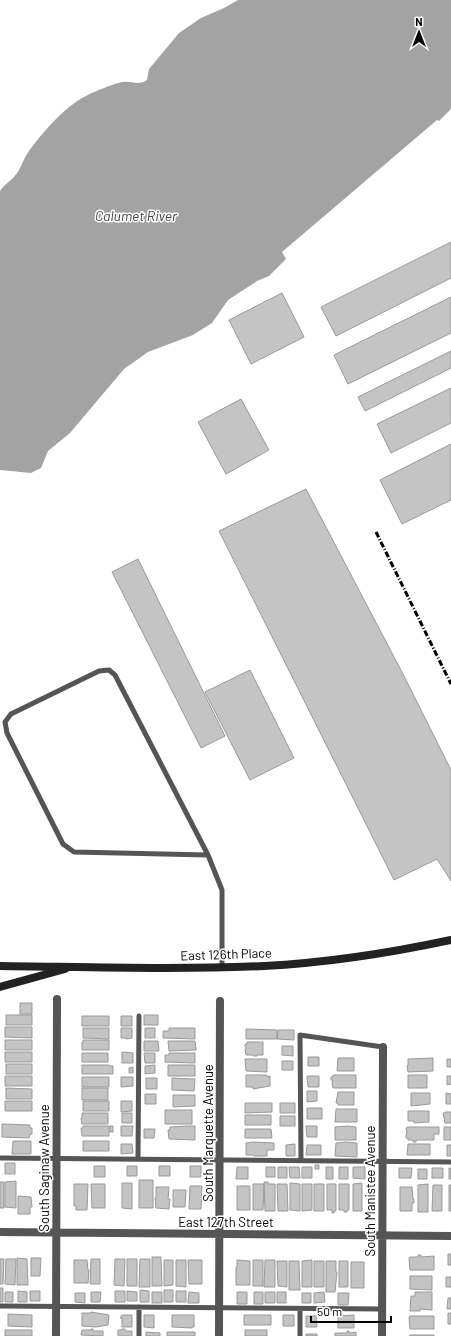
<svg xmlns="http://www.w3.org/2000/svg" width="451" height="1336" font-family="Barlow,sans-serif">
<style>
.water{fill:#a3a3a3}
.building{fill:#c4c4c4;stroke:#999}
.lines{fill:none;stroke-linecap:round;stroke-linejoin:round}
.lane{stroke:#555;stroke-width:5}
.street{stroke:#555;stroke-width:8}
.secondary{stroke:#222;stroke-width:8}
.rail{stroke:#000;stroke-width:3;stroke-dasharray:6 2 1 2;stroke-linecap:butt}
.labels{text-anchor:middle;stroke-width:3;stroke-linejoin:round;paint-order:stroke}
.street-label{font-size:13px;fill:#000;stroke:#fff}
.water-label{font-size:14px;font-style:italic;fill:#444;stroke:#fff}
</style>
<rect width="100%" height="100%" fill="#fff"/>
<!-- water -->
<path class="water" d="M238,0H451V109L439,121L437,120L282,252L286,259L269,276L257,281L228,300L212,323L193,335L148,352L124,369L70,433L48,451L41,468L31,473L0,470V191C4,185 9,182 13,178C20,171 22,162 27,154C40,135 65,106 86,96C93,92 115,83 123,82C134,81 137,86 147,80L149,69L179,33L201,18L224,8Z"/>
<!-- building -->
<path class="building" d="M451,242V278L336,336L321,307Z
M282,293L304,337L251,364L229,320Z
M451,297V333L348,384L334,355Z
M451,351V368L365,411L358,397Z
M451,388V423L391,453L377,424Z
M241,399L269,450L226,474L198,422Z
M451,444V500L402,524L380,480Z
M306,489L404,676L451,770V881L437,859L394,880L219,531Z
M138,559L225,736L201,748L112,572Z
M250,670L294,758L250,780L205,692Z
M20,1003H32V1014H20Z
M6,1015H32V1025H6Z
M144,1015H158V1025H144Z
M82,1016H109V1026H82Z
M121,1016H132V1026H121Z
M5,1027H32V1038L5,1037Z
M83,1028H109V1039L83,1038Z
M121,1028H132V1038L126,1039V1038H121Z
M145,1028H155V1038H145Z
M169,1028H195V1039L163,1038V1031H169Z
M246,1029L277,1030V1039H246Z
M278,1030H294V1040L277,1039Z
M5,1040H32V1050H5Z
M83,1040H109V1050H82V1042H83Z
M144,1041H158L159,1051H144Z
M168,1041H195L196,1050L169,1051Z
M247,1042H263V1055H257V1056H253V1055H246L245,1049H246V1047H245V1044H247Z
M282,1046H293V1056L282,1055Z
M5,1052H32V1062H5Z
M122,1052L133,1053V1063H122Z
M82,1053H108V1062H82Z
M144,1053H155V1063H145Z
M169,1053H195V1063L165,1062V1055H169Z
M308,1057H319V1066H308Z
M338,1058H354V1071H337Z
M433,1058V1071L408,1072L407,1066H408V1059Z
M245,1059H267V1072L246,1071Z
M447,1059H451V1067H447Z
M282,1061H293V1070H282Z
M6,1064H32V1074H6Z
M82,1065H109V1066H113V1074H82Z
M155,1065V1073L145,1074V1066Z
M168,1065H195V1076H168Z
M133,1067V1073H129V1068Z
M246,1075H267V1077L270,1076V1086L253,1089V1087H246Z
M333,1075H356V1088H333L332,1083L333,1080H331V1077H333Z
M408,1075H427V1088H408Z
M5,1076H32V1086H5Z
M307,1076H319V1087H308Z
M447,1076H451V1084L447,1085Z
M82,1077H109V1087H82Z
M121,1077H133V1086L121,1087Z
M146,1078H157V1089H146Z
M172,1078L195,1079L194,1091L172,1090Z
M6,1088L32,1089V1099H6Z
M82,1088H108V1100H82Z
M307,1091H317V1101L307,1102Z
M338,1092H354V1105H338V1103H336Z
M411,1093H430V1104L411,1106Z
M446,1093L451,1094V1104H446Z
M145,1094H156V1104H145Z
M173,1095H195V1106L173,1107Z
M5,1101H32V1111H5Z
M83,1101H109V1111H83Z
M121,1101H132V1111L121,1112Z
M245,1103H272V1112L245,1113Z
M280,1103H295V1113H280Z
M307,1108H322V1119H307Z
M336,1109H357V1122H335Z
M165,1110H192V1124H165Z
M408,1111H429V1122L414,1123V1121H408Z
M445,1112H451V1123H445L443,1113H445Z
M82,1113H108V1124H82L81,1118H82Z
M122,1113H132V1123H122Z
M245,1115H271V1125H245Z
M280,1116H295V1126H280Z
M2,1124L30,1125V1128H32V1134H30L29,1138L2,1137Z
M83,1126H109V1136H82L81,1128H83Z
M110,1126H113V1132H110Z
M121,1126H133L132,1136H121Z
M186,1126H195V1140L169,1139L168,1130H170V1127Z
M306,1126H317V1137H307Z
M347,1126L356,1127V1140H335V1127Z
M408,1127H439V1134H434V1140H416V1142H413V1140H408V1138H406V1134H407L406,1128Z
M444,1127H451V1140H444Z
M144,1129H155L154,1138H144Z
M245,1129H271L272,1138H245Z
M13,1141H31V1154H12Z
M83,1141H109V1151H83Z
M253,1142L274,1143V1150H267V1156H254V1155H246V1143Z
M346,1142L357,1143V1157L335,1156L336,1143Z
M121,1144H132L133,1153L121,1154Z
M295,1144V1156H286V1145Z
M408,1144H430V1155H407Z
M307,1145H321V1155H306Z
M447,1145H451V1156H447Z
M5,1163H15V1174H5Z
M315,1165H319V1169H315Z
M94,1166H105V1177H94Z
M127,1166H137V1176H127Z
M159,1166H170V1176H159Z
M190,1166H201V1177H190Z
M237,1167H248V1179H236Z
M266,1167H275V1177H266Z
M278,1167H287V1178H278Z
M289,1167H299L300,1178H290Z
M302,1167H312V1178H302Z
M326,1167H333V1179H326Z
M339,1167H348V1179H339Z
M353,1167H365V1179L353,1178Z
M399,1168H412L411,1178H399Z
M432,1168H443V1178H432Z
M449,1168H451V1179H449Z
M418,1169H427V1179H418Z
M139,1180H153V1208H139Z
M16,1181V1208L5,1207V1182Z
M0,1182H4V1208H0Z
M264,1182H268V1184H275V1211H265Z
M122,1183H132V1209L122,1208Z
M290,1183L300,1184V1211L290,1210Z
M362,1183V1211H353V1184Z
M74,1184H88L87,1210H76V1206H74Z
M91,1184H105V1208H92Z
M253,1184H264L263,1210H253Z
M277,1184H287L288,1211H278Z
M302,1184H312V1210L302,1211Z
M314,1184H324V1211H314Z
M327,1184H336V1211H334V1213H332V1210H327Z
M339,1184H349V1210H347V1212H344V1210H339Z
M428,1184V1212H418V1185Z
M433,1185H442V1211H432Z
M449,1185H451V1211H449Z
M190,1186H202L201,1209H189Z
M237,1186H250V1210H237Z
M156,1187H169L168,1199H170L169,1209L156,1208L155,1198H156Z
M400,1187H412L413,1199H414V1203H412V1211H400Z
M173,1190H186L185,1207H173Z
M18,1196L31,1197L32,1207H30V1214H18Z
M448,1254H451V1265H448Z
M418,1255H421V1257L434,1256V1270H410L409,1259L410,1257H418Z
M152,1257H161L162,1286H152Z
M17,1258L27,1259L28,1285H17Z
M31,1258H41L40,1276H31Z
M0,1259H4L3,1284H0Z
M6,1259H16L15,1285L5,1284Z
M91,1259H100V1284H90Z
M115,1259H125L124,1286L114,1285Z
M127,1259H137V1286H127Z
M140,1259H150V1287H139Z
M74,1260H87L88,1270H89L88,1283H74Z
M164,1260H173V1285L164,1286Z
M176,1260H186V1287L176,1286Z
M188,1260H202V1284H189Z
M237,1260L250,1261V1285H236V1267H237Z
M253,1260H263V1286H253Z
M265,1260H275V1287H264Z
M312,1260V1287H302V1261Z
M277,1261H287V1287L278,1286Z
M289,1261H299L300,1290H289Z
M314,1261H324V1287H314Z
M326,1261H336V1272H337L335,1292H326Z
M339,1261H348V1287H339Z
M351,1262H364V1288H351Z
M410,1276H432V1290L410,1289Z
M446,1277H451V1287H446Z
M0,1288H3V1302H0Z
M140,1290L149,1291V1302H140Z
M164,1290H173V1302H164Z
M18,1291L27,1292V1302H18Z
M30,1291H40V1301H30Z
M115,1291H125V1302H115Z
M127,1291L137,1292V1301H127Z
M176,1291H186V1302H176Z
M5,1292H13V1302H5Z
M91,1292H101L100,1302H91Z
M152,1292H162V1303H152Z
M189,1292L199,1293V1303H188Z
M237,1292H247V1304H237Z
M254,1292H263V1304H254Z
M265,1292H275V1303H265Z
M277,1292H286V1303H277Z
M324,1292L325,1302L314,1303V1293Z
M415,1292H432V1310L420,1309V1311H410L411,1296H415Z
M75,1293H85V1303L75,1302Z
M302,1293H311V1303H302Z
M338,1293H349L348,1305H338Z
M448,1298H451V1309H447Z
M91,1312L109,1315L108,1325L96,1327L82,1326V1313H91Z
M448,1313H451V1324H448Z
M8,1314L32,1315V1327L8,1326Z
M122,1315H132V1327H122V1318H120Z
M144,1315H154V1328L144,1327Z
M172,1315H194V1327H192V1328L172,1327Z
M244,1315H271V1325H244Z
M283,1315H294V1326H283Z
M354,1315V1328H338V1316Z
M306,1316H316L317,1327H306Z
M410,1316H434V1329H410L409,1317Z
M91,1329H93V1331H103V1336L81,1335L82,1330H91Z
M122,1329H125V1331H132V1336H118V1330H122Z
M5,1330H32V1336H5Z
M245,1330H267V1336H245Z
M347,1331H349V1333L356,1332V1336H335V1333H347Z
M146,1332L160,1333V1336H146Z
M167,1332H195V1336H167Z
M306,1334H317V1336H306Z
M410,1335H434V1336H409H410Z"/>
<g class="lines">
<!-- lane -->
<path class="lane" d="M208,855L74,852L63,844L7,733L5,722L11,714L99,671L109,670L115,675L208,855L222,890V967
M0,1158L451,1162
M138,1159L139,1016
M301,1160L300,1035L383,1047
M0,1306L382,1309
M300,1309V1336
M139,1336V1307"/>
<!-- street -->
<path class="street" d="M0,1232L451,1236
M56,1336L57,999
M219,1336L220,1001
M382,1336L383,1047"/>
<!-- secondary -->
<path class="secondary" d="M0,966C88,967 176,970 264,966C327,963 390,953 451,940
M0,987L65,969"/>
<!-- rail -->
<path class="rail" d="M376,532L451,684"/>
</g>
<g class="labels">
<!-- street labels -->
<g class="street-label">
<text transform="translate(226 954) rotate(-2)" y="5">East 126th Place</text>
<text transform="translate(208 1133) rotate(-90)" y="5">South Marquette Avenue</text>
<text transform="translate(44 1168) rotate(-90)" y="5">South Saginaw Avenue</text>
<text transform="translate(370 1191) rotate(-90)" y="5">South Manistee Avenue</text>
<text x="226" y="1227">East 127th Street</text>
</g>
<!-- water labels -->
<g class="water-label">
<text x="136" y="221">Calumet River</text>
</g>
</g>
<!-- north arrow -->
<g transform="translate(419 32)" stroke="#ffffff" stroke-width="3" paint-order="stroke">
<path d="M0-3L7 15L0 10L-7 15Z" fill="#000000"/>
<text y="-6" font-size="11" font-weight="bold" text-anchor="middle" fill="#000000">N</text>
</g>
<!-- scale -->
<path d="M311 1316v6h80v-6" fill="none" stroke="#000000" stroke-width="2"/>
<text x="317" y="1316" font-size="12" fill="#000000" stroke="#ffffff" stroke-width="3" paint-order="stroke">50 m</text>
</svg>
